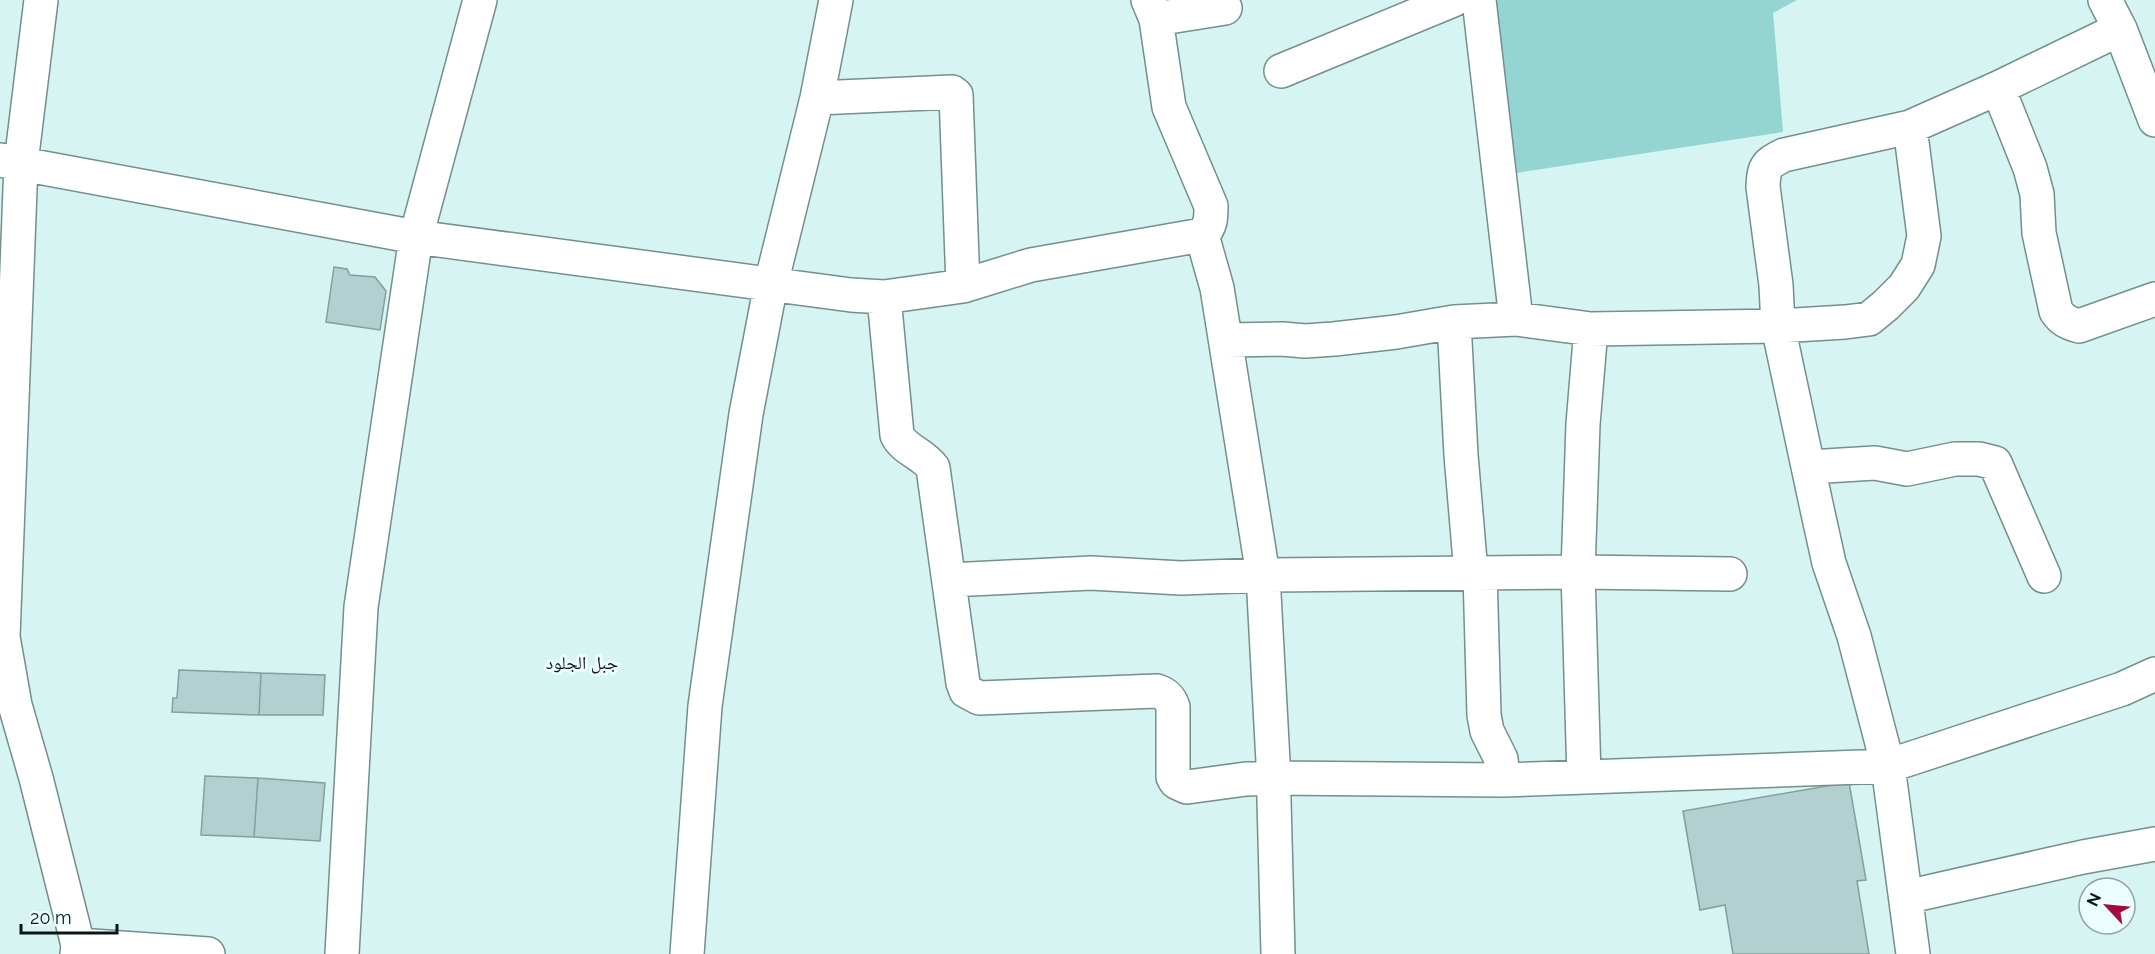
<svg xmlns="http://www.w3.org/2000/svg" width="2155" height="954" font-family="Raleway,'Noto Naskh Arabic',sans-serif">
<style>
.green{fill:#94d5d3}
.building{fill:#b2d0cf;stroke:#839f9e;stroke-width:1.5}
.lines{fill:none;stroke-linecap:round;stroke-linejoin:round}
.minor-casing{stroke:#738f8e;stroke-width:36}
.minor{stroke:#fff;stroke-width:33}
.labels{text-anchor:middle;stroke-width:6;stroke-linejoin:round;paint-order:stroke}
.quarter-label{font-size:18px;fill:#0a1515;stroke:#ecfefd}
</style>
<rect width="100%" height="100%" fill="#d5f4f2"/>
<!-- green -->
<path class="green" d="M1489,0H1797L1773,13L1783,132L1509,174Z"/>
<!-- building -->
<path class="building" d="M334,267L347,269L350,275L375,277L386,291L380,330L326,322Z
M179,670L261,673L259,715L172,712L173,698H177Z
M261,673L325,675L323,715H259Z
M205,776L258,778L254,837L201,835Z
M258,778L325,783L320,841L254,837Z
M1849,782L1866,880L1857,881L1869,954H1733L1725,905L1700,910L1683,811Z"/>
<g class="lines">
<!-- minor casing -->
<g class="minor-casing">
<path id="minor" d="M41,0L21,163L3,637L15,705L36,778L78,945L77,954
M1148,0L1156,19L1169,107L1211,206C1211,218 1211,226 1202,235
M1479,0L1516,319
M2105,0L2120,29L2155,120
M1156,19L1225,8
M1281,71L1453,0
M1998,88L2030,168L2037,194L2039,233L2056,311C2062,320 2068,323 2079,326L2155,299
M817,98L952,92L956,95L963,286
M0,160L416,237L851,295L884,297L963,286L1031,265L1202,235L1217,288L1263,575L1273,762L1278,954
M884,297L897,435C904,450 924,454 933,468L963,683L966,691L979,698L1157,691C1166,694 1170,698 1173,707V777L1176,782L1187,787L1246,779L1273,778L1503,780L1888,766L2122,689L2155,674
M1454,322L1461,455L1471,573
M1226,340L1282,339L1305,341L1334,339L1396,332L1454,322L1516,319L1591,329L1778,326L1845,322L1869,319L1886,305L1904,287L1918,265L1924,236L1910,127
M1809,467L1875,463L1907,469L1955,459H1979L1995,463L2044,576
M1480,573L1484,715L1487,731L1501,759L1503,780
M950,580L1091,573L1181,578L1263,575L1578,572L1730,574
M1584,777L1578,572L1583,424L1591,329
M1906,897L2083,857L2155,844
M78,945L208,954
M342,954L361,607L416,237L480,0
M687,954L705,706L746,414L771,284L817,98L836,0
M1913,954L1888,766L1854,636L1829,563L1816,504L1778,326L1776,285L1763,187C1764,166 1766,164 1784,155L1910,127L1998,88L2120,29"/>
</g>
<!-- minor -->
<use href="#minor" class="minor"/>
</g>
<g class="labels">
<!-- quarter labels -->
<g class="quarter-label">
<text x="582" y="669">جبل الجلود</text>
</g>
</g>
<!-- north arrow -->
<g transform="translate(2107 906) rotate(296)"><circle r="28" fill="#ecfefd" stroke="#92a1a0" stroke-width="1.5"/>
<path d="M0-4.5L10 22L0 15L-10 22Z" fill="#a50a3a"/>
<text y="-9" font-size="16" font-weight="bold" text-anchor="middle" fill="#0a1515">N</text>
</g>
<!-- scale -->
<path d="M21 924v9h96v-9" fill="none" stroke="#0a1515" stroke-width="3"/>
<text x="30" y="924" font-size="18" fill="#0a1515" stroke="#ecfefd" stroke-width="4.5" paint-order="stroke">20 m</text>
</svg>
